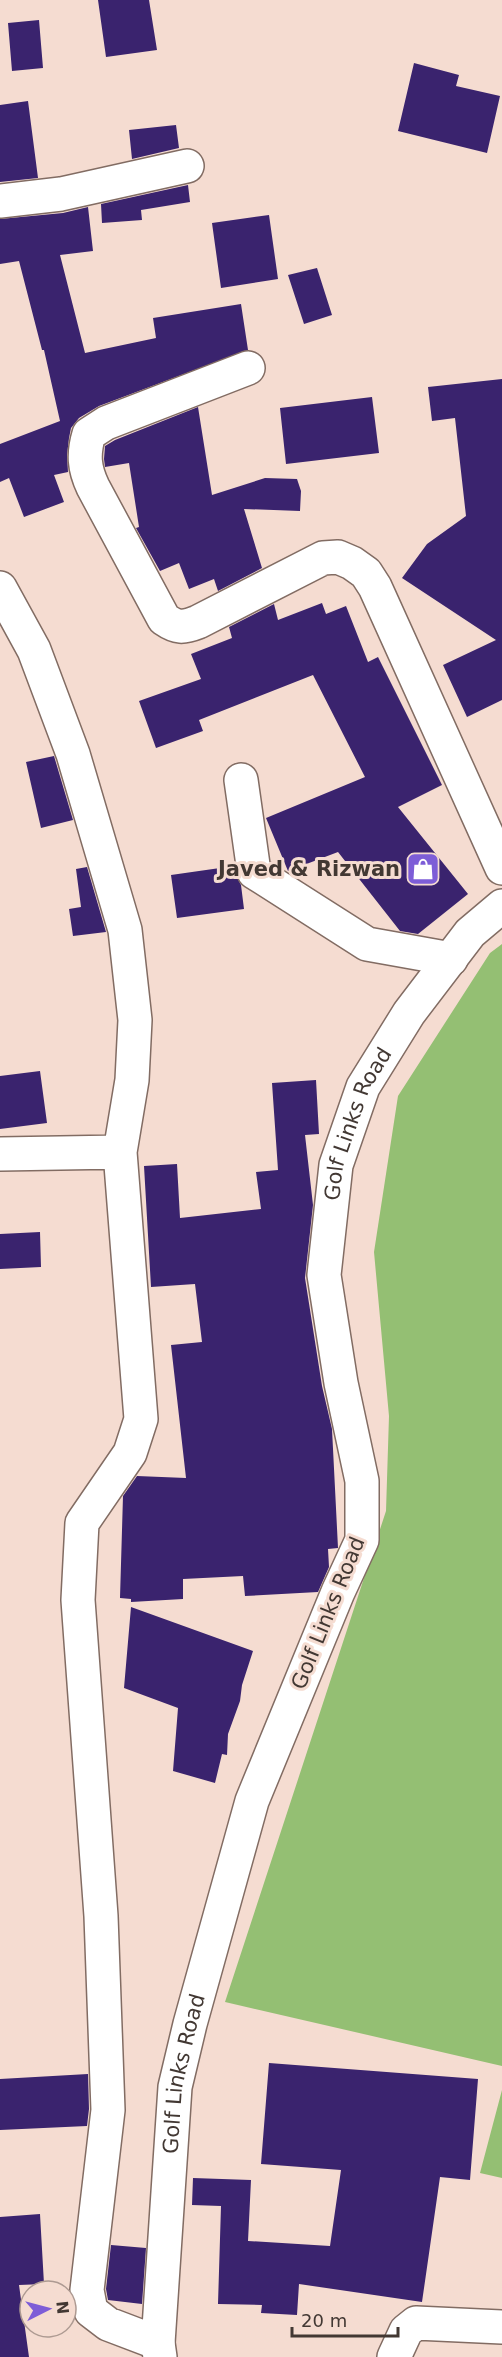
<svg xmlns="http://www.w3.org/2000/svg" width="502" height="2357" font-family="'DejaVu Sans',sans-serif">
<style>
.green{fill:#94bf73}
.building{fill:#3a236e}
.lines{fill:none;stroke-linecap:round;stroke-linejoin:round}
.minor-casing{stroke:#826c63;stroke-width:36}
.tertiary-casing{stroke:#826c63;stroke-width:36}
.minor{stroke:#fff;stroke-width:33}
.tertiary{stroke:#fff;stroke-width:33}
.labels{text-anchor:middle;stroke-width:6;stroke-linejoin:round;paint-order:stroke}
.poi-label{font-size:21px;font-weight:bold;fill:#423833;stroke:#f5dcd1;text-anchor:end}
.street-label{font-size:21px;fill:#423833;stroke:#f5dcd1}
</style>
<rect width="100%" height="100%" fill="#f5dcd1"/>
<!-- green -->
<path class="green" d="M502,944V2066L225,2002L386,1511L389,1416L374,1252L398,1096L490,953Z
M502,2090V2178L480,2173Z"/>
<!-- building -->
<path class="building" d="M98,0H149L157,50L106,57Z
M39,20L43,68L12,71L8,23Z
M414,63L459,75L456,86L500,96L487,153L398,131Z
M28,101L38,178L0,182V105Z
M176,125L179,148L132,159L129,130Z
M188,185L190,202L141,210L142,220L102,223L101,204Z
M88,207L93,251L60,255L85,353L156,338L153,318L241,304L248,350L99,406L79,418L71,428L69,438L67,455L68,472L54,475L64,502L24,517L9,478L0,482V444L60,421L44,350H42L19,261L0,264V219L63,213Z
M269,215L278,279L221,288L212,223Z
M317,268L332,315L304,324L288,275Z
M502,379V700L467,717L443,665L496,640L402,578L427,544L466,516L455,418L432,421L428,387Z
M372,397L379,453L286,464L280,408Z
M198,407L212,495L265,478L297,479L301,491L300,511L244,509L262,568L218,591L214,579L189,589L179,563L160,571L136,528L139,527L129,463L105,467L104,459L105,446L115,440Z
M322,603L326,614L346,606L368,662L378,657L442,785L398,807L468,894L418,934L400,931L338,852L288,871L266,818L365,777L313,675L199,720L203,731L156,748L139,701L201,679L191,654L232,638L229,627L274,604L278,620Z
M54,756L73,820L41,828L26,762Z
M234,866L236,875L241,885L244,909L177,918L171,875Z
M87,867L106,932L73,936L69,909L81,907L76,869Z
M40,1071L47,1123L0,1129V1076Z
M316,1080L319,1134L305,1135L313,1205L305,1278L322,1386L332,1429L338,1548L328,1549L329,1567L318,1592L245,1596L243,1576L183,1579V1599L131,1602V1599L120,1598L123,1496L137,1476L186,1478L171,1345L202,1342L195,1284L151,1287L144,1166L177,1164L180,1218L261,1209L256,1172L278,1170L272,1083Z
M40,1232L41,1267L0,1269V1234Z
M131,1607L253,1651L242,1685L240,1701L228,1734L227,1755L222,1754L215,1783L173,1771L178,1708L124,1688Z
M269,2063L478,2079L470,2180L440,2177L422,2302L299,2284L297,2315L261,2313L262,2305L218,2304L221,2206L192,2205L193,2178L251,2180L248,2241L330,2246L341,2170L261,2164Z
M88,2074L89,2109L87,2126L0,2130V2079Z
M40,2214L44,2284L19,2285L29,2357H0V2217Z
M111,2245L146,2248L142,2304L108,2300L106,2289Z"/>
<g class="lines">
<!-- minor casing -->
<g class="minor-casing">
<path id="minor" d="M0,201L61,194L187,166
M248,368L106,423L89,434C83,454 84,468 93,487L164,619C177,628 183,628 198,622L323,558L338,557L352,563L366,573L375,587L502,868
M0,588L34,650L73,754L125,930L135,1020L132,1080L120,1152L141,1419L130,1453L82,1523L78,1600L101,1916L108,2110L87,2290L91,2311L108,2324L158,2343
M241,780L254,872L367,944L451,959
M0,1154L120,1152
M394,2357L406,2331L416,2323L502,2327"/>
</g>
<!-- tertiary casing -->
<g class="tertiary-casing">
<g id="tertiary">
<path id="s1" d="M160,2357L158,2343L175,2087L190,2024L252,1801L338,1592L362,1540V1481L341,1383L324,1275L336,1165L363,1087L409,1013L470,933L502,906"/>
</g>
</g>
<!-- minor -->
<use href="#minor" class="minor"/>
<!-- tertiary -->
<use href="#tertiary" class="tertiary"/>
</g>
<!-- icons -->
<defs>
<g id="shop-square" transform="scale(1.725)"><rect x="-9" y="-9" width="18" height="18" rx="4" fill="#7d5dd7" stroke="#f5dcd1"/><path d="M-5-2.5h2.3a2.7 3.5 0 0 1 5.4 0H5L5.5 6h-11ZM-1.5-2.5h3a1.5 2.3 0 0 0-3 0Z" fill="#fff"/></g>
</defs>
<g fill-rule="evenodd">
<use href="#shop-square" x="423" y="869"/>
</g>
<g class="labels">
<!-- poi labels -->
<g class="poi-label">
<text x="400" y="876">Javed &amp; Rizwan</text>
</g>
<!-- street labels -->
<g class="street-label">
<text dy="7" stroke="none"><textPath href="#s1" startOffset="1275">Golf Links Road</textPath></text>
<text transform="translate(328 1613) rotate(-68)" y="7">Golf Links Road</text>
<text dy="7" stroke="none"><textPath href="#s1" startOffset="285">Golf Links Road</textPath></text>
</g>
</g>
<!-- north arrow -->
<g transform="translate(48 2309) rotate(84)"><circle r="28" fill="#f5dcd1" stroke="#ad9a92" stroke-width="1.5"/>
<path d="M0-4.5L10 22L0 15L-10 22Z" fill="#7d5dd7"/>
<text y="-9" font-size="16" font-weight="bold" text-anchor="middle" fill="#423833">N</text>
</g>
<!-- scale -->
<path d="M292 2327v9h106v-9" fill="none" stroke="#423833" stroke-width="3"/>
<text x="301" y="2327" font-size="18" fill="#423833" stroke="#f5dcd1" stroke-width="4.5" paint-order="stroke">20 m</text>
</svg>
